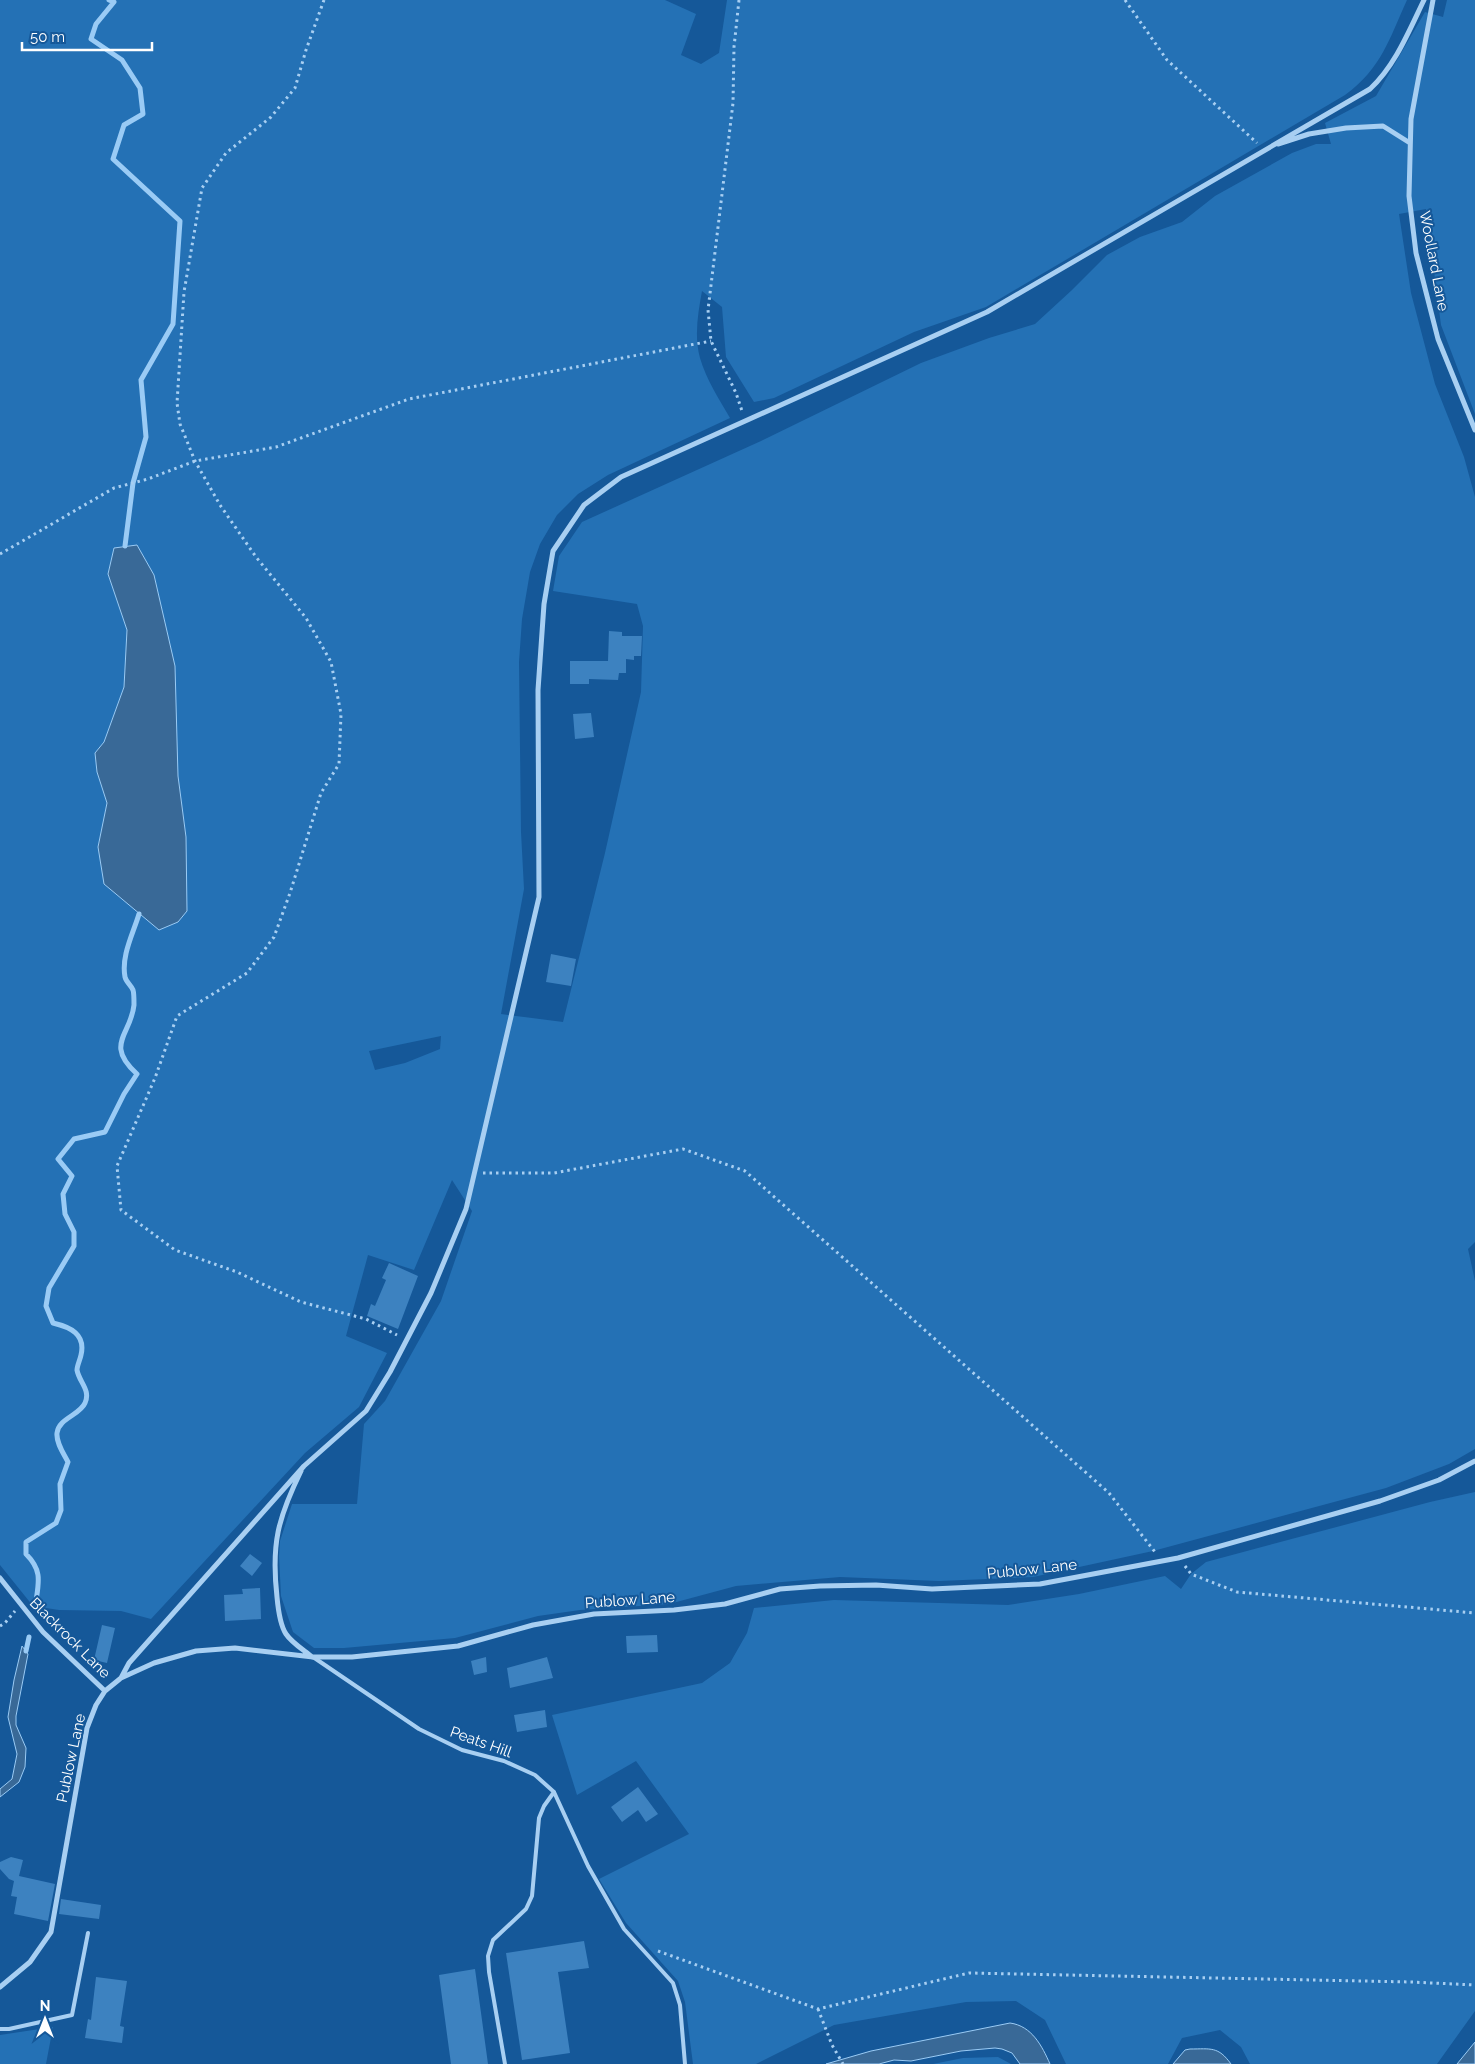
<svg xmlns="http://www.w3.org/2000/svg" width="1475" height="2064" font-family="Raleway,sans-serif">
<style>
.green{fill:#2471b5;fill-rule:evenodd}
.water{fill:#396997;stroke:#9acbf5}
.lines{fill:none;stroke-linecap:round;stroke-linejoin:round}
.stream{stroke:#9acbf5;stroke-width:5}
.building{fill:#3d82c0}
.path{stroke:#a8cff2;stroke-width:3;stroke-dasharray:2.5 4;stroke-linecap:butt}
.lane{stroke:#a8cff2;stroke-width:4}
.street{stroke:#a8cff2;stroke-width:5}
.labels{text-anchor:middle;stroke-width:4;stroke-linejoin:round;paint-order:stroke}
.street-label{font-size:15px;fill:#fff;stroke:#155899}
</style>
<rect width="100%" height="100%" fill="#155899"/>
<!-- green -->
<path class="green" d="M0,0H665L696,14L681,55L701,64L719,53L727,0H1407C1389,39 1382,68 1345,95L986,307L914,332L774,398L754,402L726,357L722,307L702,291C698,313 694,336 700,358C706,379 719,399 730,418L608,475L578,494L557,515L540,544L530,572L522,619L519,662L521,832L524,889L501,1014L563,1022L605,853L641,692L643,626L637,604L553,591L559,556L582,522L761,441L921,363L989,338L1035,324L1072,290L1107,255L1140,237L1182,222L1215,196L1292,153L1316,144H1331L1325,123L1376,96L1425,12L1443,17L1447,0H1475V414L1441,325L1426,209L1399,214L1411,293L1435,384L1464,457L1475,497V1242L1468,1249L1475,1281V1449L1449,1464L1386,1488L1153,1551L1033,1577L939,1581L840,1577L736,1586L669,1604L580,1610L538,1616L455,1638L344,1648H314L293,1632L281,1596L279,1556L280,1541L292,1504H357L364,1424L385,1401L441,1301L472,1211L452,1180L414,1270L368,1255L346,1336L387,1353L359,1407L305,1453L151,1619L121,1611L59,1610L33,1606L0,1565ZM137,545L178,776L186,837L98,847L107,803L97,772L95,753L104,742L124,687L127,630L108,574L114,548ZM441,1036L440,1049L405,1063L375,1070L369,1051Z
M1475,1492V2011L1437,2064H1250L1241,2047L1220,2030L1182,2038L1168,2064H1066L1045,2020L1016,2001L966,2002L834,2025L756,2064H693L685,2002L678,1981L626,1923L599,1879L689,1834L636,1761L577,1795L552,1715L702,1683L730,1663L747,1633L754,1608L834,1600L1008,1605L1079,1594L1165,1576L1181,1589L1191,1574L1206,1562L1430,1502Z
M53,2027L46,2064H0V2035Z
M998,2057L1011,2064H933L963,2058Z"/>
<!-- water -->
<path class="water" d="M137,545L154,575L175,666L178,776L186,837L187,911L178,922L159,930L104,884L98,847L107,803L97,772L95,753L104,742L124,687L127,630L108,574L114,548Z
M22,1646L28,1654L16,1716V1725L26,1748L25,1767L19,1782L0,1797V1789L12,1779L17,1754L8,1717L14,1680Z
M1010,2023C1032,2026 1042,2046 1050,2064H1020L1012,2053L1002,2049L995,2048L961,2051L911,2061L894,2060L879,2064H826L871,2051Z
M1475,2042V2064H1457Z
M1190,2049C1211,2049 1218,2046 1231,2064H1173L1185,2050Z"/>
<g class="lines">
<!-- stream -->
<path class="stream" d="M109,0L114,2L96,24L91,39L122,60L140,88L143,114L124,125L113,159L180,221L173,324L141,380L146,437L133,483L125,546
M36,1601C39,1581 42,1570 26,1554V1542L56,1523L61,1510L60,1484L68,1462C64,1454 56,1443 57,1433C59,1418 80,1415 85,1403C91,1390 79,1382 77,1370C77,1366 80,1360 81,1355C86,1334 70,1327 53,1323L46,1306L49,1288L74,1246V1232L65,1214L63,1194L72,1176L58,1159L74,1139L105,1132L124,1094L137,1074C104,1044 131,1035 134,1005C134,1001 134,993 133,990C131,985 126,982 125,977C121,956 133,934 139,914
M26,1651L29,1637"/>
</g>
<!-- building -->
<path class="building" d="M609,631L622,632V636H642L641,656H634V660L626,659V673H619L618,680L589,679V684H570V661H608Z
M591,713L594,737L575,739L573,714Z
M551,954L576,959L571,986L546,982Z
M389,1263L418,1276L398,1329L367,1316L371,1304L375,1306L386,1280L382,1278Z
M250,1554L262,1563L252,1576L240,1566Z
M260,1588L261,1619L225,1621L224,1595L243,1594L242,1589Z
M102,1625L115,1628L107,1663L94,1660Z
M657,1635L658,1652L627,1653L626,1636Z
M486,1657L487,1672L474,1675L471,1661Z
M547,1657L553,1678L510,1688L507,1668Z
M545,1710L547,1727L517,1732L514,1715Z
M638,1787L658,1814L646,1822L638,1810L622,1822L611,1807Z
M11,1857L23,1860L19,1876L55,1884L48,1921L14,1914L17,1897L11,1896L14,1881L9,1879L0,1869V1862Z
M61,1899L101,1905L99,1919L59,1914Z
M584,1941L589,1968L558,1972L570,2053L522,2060L506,1953Z
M475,1969L488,2064H451L439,1975Z
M96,1977L127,1981L120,2026L124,2027L122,2043L85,2038L88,2019L91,2020Z"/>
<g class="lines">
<!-- path -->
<path class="path" d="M324,0L306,50L295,88L271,117L226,153L202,188L184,292L177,403L180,424L195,461L220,505L256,557L306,618L331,662L341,714L339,764L321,793L290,893L274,937L247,973L177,1016L155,1078L117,1166L121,1210L175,1250L237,1272L301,1302L366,1319L397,1335
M739,0L734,47L733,103L708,310L711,341L736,393L742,411
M1125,0L1167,60L1257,143
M0,554L114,488L148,479L195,461L276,447L409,399L711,341
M483,1173H554L683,1149L745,1171L1109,1493L1155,1552
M1185,1566L1191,1574L1237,1592L1475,1613
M0,1626L5,1623L15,1611
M658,1951L818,2009L969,1973L1411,1982L1475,1985
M818,2009L832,2045L843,2064"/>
<!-- lane -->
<path class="lane" d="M313,1657L419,1729L462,1750L504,1761L535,1775L554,1792L588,1866L624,1929L673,1983L680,2005L685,2064
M0,2029H9L72,2015L88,1933
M505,2064L489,1972L488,1956L493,1940L526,1909L532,1896L539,1818L544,1806L554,1792"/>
<!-- street -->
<path class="street" d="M1433,0L1411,119L1409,196L1416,253L1438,339L1475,430
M1278,144L1309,134L1346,128L1383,126L1410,143
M301,1471C278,1518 271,1544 277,1597C278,1608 280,1625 286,1634C292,1643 305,1651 312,1657
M0,1578L43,1632L105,1691
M121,1678L129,1663L304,1466L366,1411L390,1372L431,1293L466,1209L539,897L538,690L544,604L553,551L584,505L621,477L987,312L1370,89C1395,66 1409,31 1424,0
M0,1987L30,1962L51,1932L87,1728L96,1705L105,1691L121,1678L154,1663L196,1651L235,1648L313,1657H352L458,1646L533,1625L594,1614L674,1610L725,1604L780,1589L820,1586L876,1585L932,1589L1040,1584L1178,1558L1380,1501L1439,1480L1475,1461"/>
</g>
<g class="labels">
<!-- street labels -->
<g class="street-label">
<text transform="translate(1434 261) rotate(79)" y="5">Woollard Lane</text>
<text transform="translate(1032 1569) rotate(-6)" y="5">Publow Lane</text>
<text transform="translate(630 1600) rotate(-4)" y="5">Publow Lane</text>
<text transform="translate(70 1638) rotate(45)" y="5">Blackrock Lane</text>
<text transform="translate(481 1742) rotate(20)" y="5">Peats Hill</text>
<text transform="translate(71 1758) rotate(-78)" y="5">Publow Lane</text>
</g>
</g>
<!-- north arrow -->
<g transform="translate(45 2019)" stroke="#155899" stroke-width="4" paint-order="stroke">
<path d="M0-4L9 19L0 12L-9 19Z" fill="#ffffff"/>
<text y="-8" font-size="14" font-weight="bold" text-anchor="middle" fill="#ffffff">N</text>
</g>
<!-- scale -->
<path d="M22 42v8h130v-8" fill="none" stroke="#ffffff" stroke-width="2.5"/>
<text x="30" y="42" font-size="15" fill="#ffffff" stroke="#155899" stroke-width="4" paint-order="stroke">50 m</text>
</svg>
